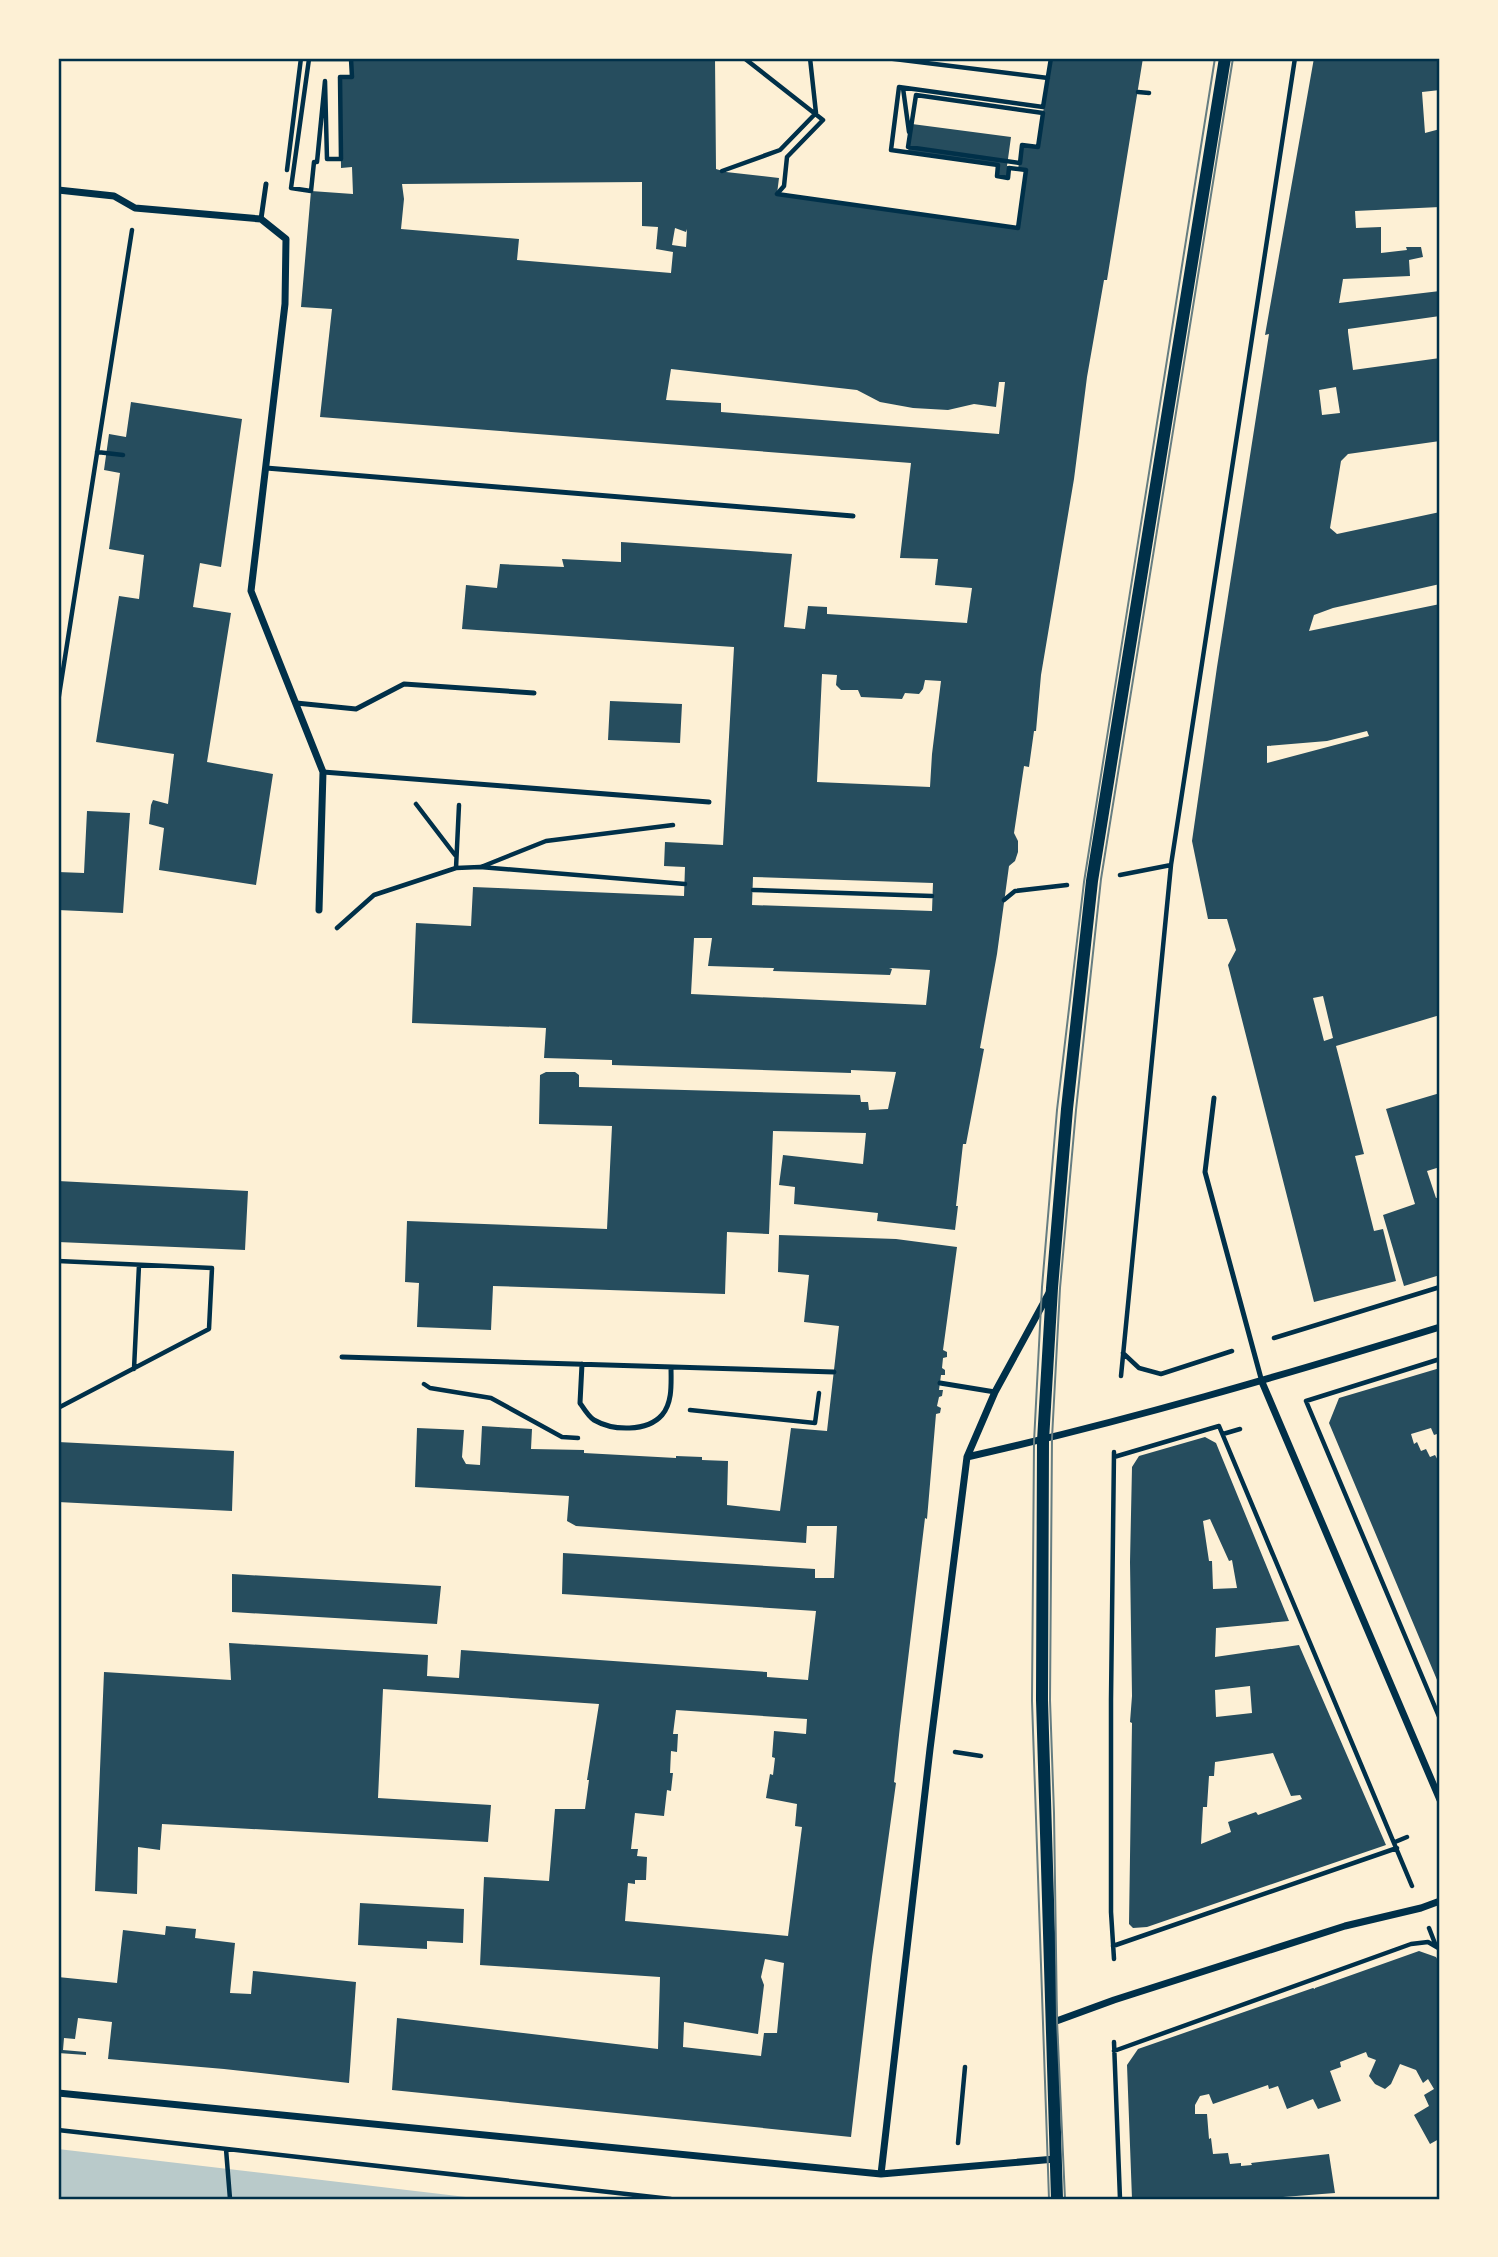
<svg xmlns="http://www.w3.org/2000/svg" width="1498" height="2257" font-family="'Nunito Sans',sans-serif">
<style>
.green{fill:#b9caca}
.building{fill:#264d5e;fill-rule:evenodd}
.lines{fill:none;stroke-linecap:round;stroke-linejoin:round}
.path{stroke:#003049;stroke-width:4.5}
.service{stroke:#003049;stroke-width:5}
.minor{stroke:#003049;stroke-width:7}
.tertiary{stroke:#003049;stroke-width:12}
.tram{stroke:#657d81;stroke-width:2}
.neatline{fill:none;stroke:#003049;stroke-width:2.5}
</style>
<rect width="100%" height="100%" fill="#fdf0d5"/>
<!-- green -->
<path class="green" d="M58,2149L483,2199H58Z"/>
<!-- building -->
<path class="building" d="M351,58H715L716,169L726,172L779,178L777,194L1018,228L1026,170L1018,169L1022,145L1038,147L1051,58H1143L1107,280H1104L1087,377L1074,479L1041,675L1036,731H1034L1029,767L1024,766L1014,833L1018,841V852L1015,861L1009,866L997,954L980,1048L984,1049L966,1144H963L956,1206H958L955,1230L877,1221L878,1213L794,1204L795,1187L779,1185L783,1155L863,1164L866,1133L773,1131L769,1234L727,1232L725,1294L493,1286L491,1330L417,1327L419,1283L405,1282L407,1221L607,1229L612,1126L539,1124L540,1075L546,1072H575L579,1075V1087L860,1095L861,1102H868L869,1110L888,1109L896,1072L851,1070V1073L612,1065V1060L544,1058L546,1028L412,1023L416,923L471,926L473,887L684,896L685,867L664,866L665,842L723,845L734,647L462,629L466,585L497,588L500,564L564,567L562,559L621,562V542L792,554L784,627L805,629L808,606L827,607V614L967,623L972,588L935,585L938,559L900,558L911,463L320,417L332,309L301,307L311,191L353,194L352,167L341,168L340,77H352ZM642,182V226L658,227L656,249L673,252L671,273L517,260L519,239L401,229L404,199L402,184ZM675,228L686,232L687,229L686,247L672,245ZM671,369L857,390L880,402L913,408L948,410L974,404L996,407L999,382H1005L999,434L721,412V403L666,400ZM822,674L837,675L836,685L841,690H858L861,697L902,699L905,693L919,694L923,689L925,680L941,681L932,754L930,787L817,782ZM753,877L933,883L932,911L752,905ZM694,938H712L708,966L774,968L773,971L890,975L892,969L889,968L930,970L926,1005L691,994Z
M1314,58H1440V73H1438L1440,90L1422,92L1425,133L1440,129V207L1355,211L1356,228L1381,227V253L1407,250L1406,247H1421L1423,257L1409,260L1410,276L1343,279L1339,303L1440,291V316L1348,329V332L1353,370L1440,358V441L1348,454L1341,461L1330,528L1337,534L1440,512V584L1333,608L1314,615L1309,631L1440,604V1015L1336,1046L1364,1154L1355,1156L1374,1231L1383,1229L1396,1281L1314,1302L1228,965L1236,950L1227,919H1208L1192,841L1217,667L1269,334L1265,335ZM1336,387L1340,413L1322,415L1319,390ZM1367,731L1369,736L1267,763V746L1327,741ZM1323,996L1333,1038L1324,1041L1313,998Z
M912,124L1011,137L1007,166H1009L1008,178L997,176L998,164L908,152Z
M131,402L242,419L221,567L200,563L193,607L231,613L207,762L273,774L256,885L159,870L164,828L149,824L151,805L153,800L168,804L174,754L96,742L119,596L139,599L144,555L109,549L120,473L104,470L109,434L126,437Z
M610,701L682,704L680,743L608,740Z
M87,811L130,813L123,913L58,910V872L84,873Z
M1440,1093V1167L1427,1171L1436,1198L1440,1197V1275L1404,1286L1383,1215L1415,1204L1386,1109Z
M58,1181L248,1191L245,1250L58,1242Z
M779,1235L896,1239L957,1247L943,1350L947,1352V1357L943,1358L942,1368L945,1370V1375H941L939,1390H943L942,1396L939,1397L937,1406L941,1408L940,1413L936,1414L927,1519L925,1518L900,1726L894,1782L896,1783L872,1957L851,2137L392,2090L397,2018L658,2049L660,1977L480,1965L484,1877L549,1881L555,1809H585L589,1780H587L599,1704L383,1689L378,1798L491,1805L488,1842L162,1824L160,1850L138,1847L137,1894L95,1891L104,1672L231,1680L229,1643L428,1655L427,1676L459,1678L461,1650L767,1672V1677L808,1680L816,1611L562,1594L563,1553L815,1569V1578H834L837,1526H807L806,1543L576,1526L567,1521L569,1496L415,1487L417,1428L464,1430L462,1457L466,1464L480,1465L482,1426L532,1429L531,1449L584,1450V1453L676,1458V1456L702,1457V1460L728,1461L727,1505L780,1511L791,1428L827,1431L839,1326L804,1322L809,1275L778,1272ZM676,1710L807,1719L806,1734L774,1731L772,1757L775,1758L773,1775L770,1774L766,1798L797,1804L795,1826L802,1827L788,1936L625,1921L628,1883L635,1884V1880H646L647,1857L637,1856L638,1849H631L635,1813L664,1816L667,1790L671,1791L673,1773H670L671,1751L677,1752L678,1734H673ZM765,1959L784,1963L777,2033H764L761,2056L683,2047L684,2022L758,2034L764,1985L761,1977Z
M1440,1368V1433L1434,1435L1431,1428L1411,1434L1414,1444L1417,1442L1421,1451L1426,1449L1430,1457L1435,1455L1440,1464V1687L1329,1423L1339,1398Z
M1205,1437L1216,1443L1289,1621L1216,1628L1215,1657L1299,1645L1386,1845L1147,1927L1133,1928L1129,1924L1132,1723L1130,1722L1132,1696L1130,1562L1132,1467L1139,1456ZM1210,1519L1229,1561L1232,1560L1237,1588L1213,1589L1212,1561H1209L1203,1521ZM1250,1686L1252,1713L1216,1717L1215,1690ZM1273,1753L1291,1796L1300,1795L1302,1799L1258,1815L1256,1812L1228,1822L1231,1832L1201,1844L1203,1807H1207L1209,1776H1214L1215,1762Z
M58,1442L234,1451L232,1511L58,1502Z
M232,1574L441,1586L437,1624L232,1612Z
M360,1903L464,1909L463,1943L427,1941V1949L358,1945Z
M166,1926L196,1929L195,1938L235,1943L230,1993L251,1994L253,1971L356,1982L349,2083L224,2069L108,2059L112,2022L78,2018L75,2039L64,2038L63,2050L86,2052V2055L58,2053V1977L117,1983L123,1930L165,1935Z
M1419,1951L1436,1957L1440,1964V2142L1439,2139L1430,2144L1414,2115L1429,2106L1424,2095L1434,2089L1428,2079L1423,2083L1416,2070L1400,2064L1391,2084L1385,2089L1375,2084L1369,2076L1376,2060L1368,2057L1366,2052L1340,2062L1341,2067L1330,2071L1341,2101L1318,2109L1313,2099L1287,2109L1278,2086L1269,2089L1268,2085L1213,2104L1209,2094L1200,2096L1195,2105V2114H1207L1209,2139L1211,2138L1213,2154L1228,2153L1230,2164L1241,2163V2166L1252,2165L1251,2163L1329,2154L1335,2193L1255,2199H1132L1127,2065L1138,2049L1313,1988L1315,1989V1988Z"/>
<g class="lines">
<!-- path -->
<path class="path" d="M744,58L823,120L787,157L784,186L777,194L1018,228L1026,170L1009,168L1008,178L997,176L998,165L891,150L899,87L1043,107L1051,58
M886,58L1048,78
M309,59H351L352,77H340L341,159H327L325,81L317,162H314L311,191L291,188Z
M903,88L909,132
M1138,92L1149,93
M916,95L1043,113L1038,147L1022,145L1020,163L908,147Z
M287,170L301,58
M722,171L780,150L816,113L810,58
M97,452L123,455
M58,702L132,230
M416,804L455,855
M459,805L456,868L480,867L685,884
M481,867L546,841L673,825
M1120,875L1171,865
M753,890L932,896
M1004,900L1015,891L1067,885
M337,928L374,895L456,868
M58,1261L212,1268L209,1329L58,1408
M1274,1338L1440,1287
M1123,1353L1139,1368L1161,1374L1232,1351
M1440,1359L1306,1401L1440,1719
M134,1369L139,1265
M1121,1376L1171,865L1295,58
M424,1384L430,1388L491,1398L562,1437L578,1438
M690,1410L815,1423L819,1393
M1223,1434L1240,1429
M1114,1457L1219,1426L1412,1886
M955,1752L981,1756
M1395,1842L1407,1837
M1429,1928L1436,1946L1440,1944
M1113,1946L1397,1848
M1114,1959L1111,1912V1699L1114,1452
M1114,2042L1120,2199
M1114,2051L1411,1944L1428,1942L1440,1949
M58,2130L671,2199
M958,2143L965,2067
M226,2149L230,2199"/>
<!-- service -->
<path class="service" d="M261,219L266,184
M266,468L853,516
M296,703L356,709L404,684L534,693
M323,772L709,802
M1214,1098L1205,1172L1262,1382
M342,1357L834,1372
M582,1364L580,1403C584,1409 589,1417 594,1420C613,1431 647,1432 662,1415C673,1402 671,1382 671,1367
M940,1383L995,1392"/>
<!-- minor -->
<path class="minor" d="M58,190L114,196L135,208L261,219L286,239L285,304L251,591L323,772L319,910
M1262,1382L1440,1800
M967,1457C1127,1421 1284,1375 1440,1327
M1051,2023L1114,2000L1345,1926L1421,1908L1440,1901
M58,2093L881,2174L1055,2159
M881,2174L930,1749L967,1457L995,1392L1049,1293"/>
<!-- tertiary -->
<path class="tertiary" d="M1057,2199L1042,1700L1043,1441L1052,1288L1067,1109L1092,881L1225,58"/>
<!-- tram -->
<path class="tram" d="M1049,2199L1032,1701L1034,1442L1042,1287L1057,1110L1084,882L1215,58
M1065,2199L1057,2020L1054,1813L1050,1700L1052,1438L1060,1288L1076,1110L1101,879L1233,58"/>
</g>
<!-- border -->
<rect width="1498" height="2257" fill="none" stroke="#fdf0d5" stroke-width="119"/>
<rect x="60" y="60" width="1378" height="2138" class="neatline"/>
</svg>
